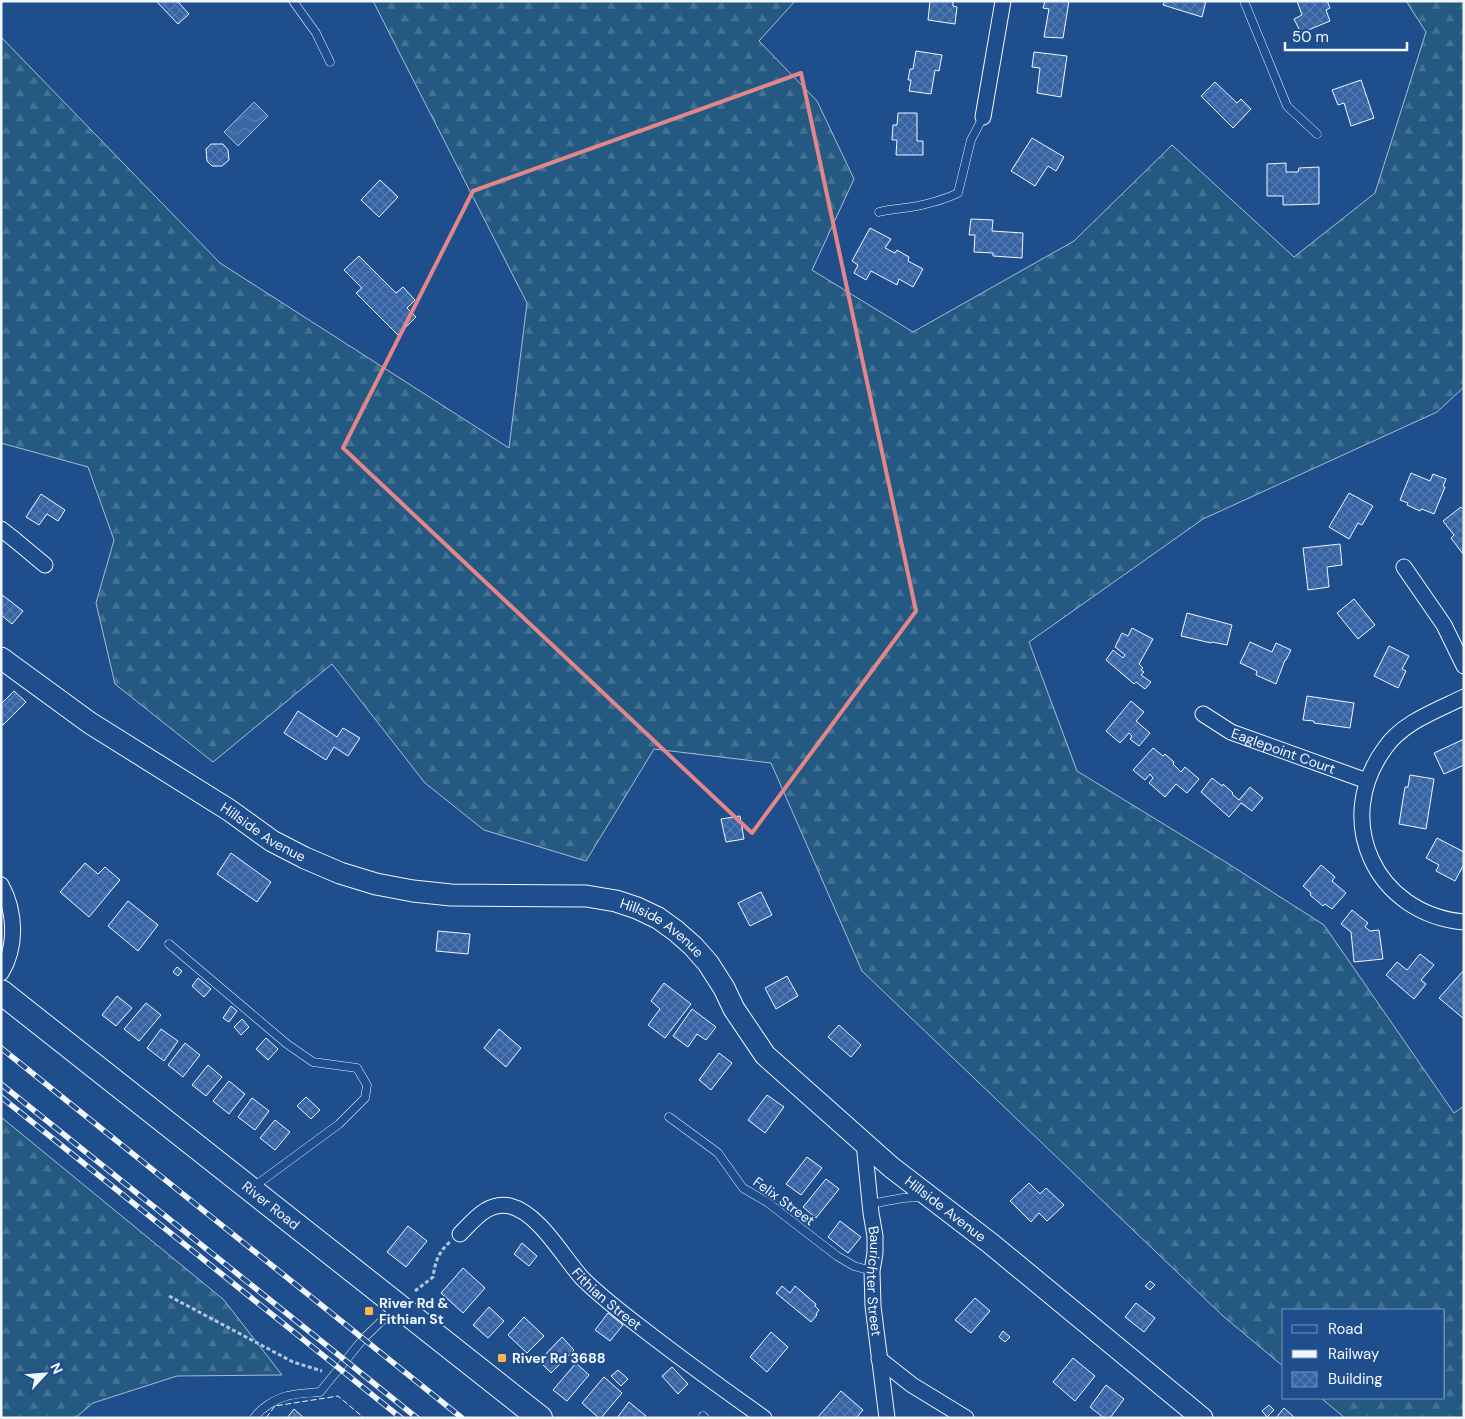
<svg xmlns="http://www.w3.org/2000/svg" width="1465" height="1419" font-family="'DM Sans',sans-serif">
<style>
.forest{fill:url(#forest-firs);stroke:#a8bbd7}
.water{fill:url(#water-waves);stroke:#a8bbd7}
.building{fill:url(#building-cross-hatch);stroke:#f2f6ff}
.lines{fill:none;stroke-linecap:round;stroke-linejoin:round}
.lane-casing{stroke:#f2f6ff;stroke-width:9}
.street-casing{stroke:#f2f6ff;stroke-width:17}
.secondary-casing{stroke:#f2f6ff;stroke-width:23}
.primary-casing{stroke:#f2f6ff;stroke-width:26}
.path{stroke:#b3c4dc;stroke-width:3;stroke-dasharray:4 2.5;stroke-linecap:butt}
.lane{stroke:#1f4e8c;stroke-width:8}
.street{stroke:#1f4e8c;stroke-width:15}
.secondary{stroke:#1f4e8c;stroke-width:21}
.primary{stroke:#1f4e8c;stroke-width:24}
.rail-casing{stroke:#f2f6ff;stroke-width:5.5}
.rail{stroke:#1f4e8c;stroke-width:4;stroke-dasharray:11;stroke-linecap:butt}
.fence{stroke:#f2f6ff;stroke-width:1;stroke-dasharray:6 2.5;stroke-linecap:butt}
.marked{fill:none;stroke:#e38589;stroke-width:4;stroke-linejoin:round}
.poi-dot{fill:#ffb74d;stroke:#1f4e8c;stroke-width:2}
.labels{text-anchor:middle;stroke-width:4;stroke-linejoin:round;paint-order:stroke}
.street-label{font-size:14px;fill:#f2f6ff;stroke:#1f4e8c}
.poi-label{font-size:14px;font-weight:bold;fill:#f2f6ff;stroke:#1f4e8c;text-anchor:start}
</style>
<defs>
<pattern id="forest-firs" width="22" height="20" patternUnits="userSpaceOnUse" patternTransform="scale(1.25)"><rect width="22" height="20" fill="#245a82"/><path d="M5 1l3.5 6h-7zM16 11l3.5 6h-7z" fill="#447295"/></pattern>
<pattern id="water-waves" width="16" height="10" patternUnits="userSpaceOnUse" patternTransform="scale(1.25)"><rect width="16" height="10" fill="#3b69a3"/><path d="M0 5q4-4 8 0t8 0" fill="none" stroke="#587fb1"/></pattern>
<pattern id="building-cross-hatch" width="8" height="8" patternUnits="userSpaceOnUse" patternTransform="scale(1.25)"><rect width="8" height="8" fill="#3563a3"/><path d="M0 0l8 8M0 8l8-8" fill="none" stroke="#537ab1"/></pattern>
</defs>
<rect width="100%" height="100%" fill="#1f4e8c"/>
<!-- forest -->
<path class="forest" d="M373,1H795L759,41L817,101L854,179L812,270L913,332L1074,241L1172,145L1294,257L1375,193L1426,32L1406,1H1464V387L1437,412L1203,519L1029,642L1077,771L1224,861L1324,925L1454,1113L1464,1106V1418H1345L1321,1398H1444V1310H1284V1367L1223,1316L862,971L771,763L654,749L586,861L484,830L425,783L332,664L213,762L115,684L96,603L114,540L88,467L1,443V37L220,263L509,448L527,303Z
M1,1117L224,1300L282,1375L177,1376L93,1403L75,1418H1Z"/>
<!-- water -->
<path class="water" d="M254,102L268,116L238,146L224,132Z"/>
<!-- building -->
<path class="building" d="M156,1H177L189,14L178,24Z
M930,1H953V6L957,7L955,24L928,20Z
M1045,1H1069L1063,38L1044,37L1049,9L1043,8Z
M1165,1H1206L1202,17L1163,5Z
M1297,1H1327L1330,8L1326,10L1330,21L1301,33L1294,19L1302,15Z
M916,51L942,55L939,71L935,70L931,94L909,91L911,80H908L910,69H913Z
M1034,52L1067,56L1061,97L1037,93L1040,68L1032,67Z
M1361,80L1374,118L1351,126L1344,103L1338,105L1332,90Z
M1215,82L1237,103L1241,99L1251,109L1233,128L1201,96Z
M898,113H917V141H923V155H896L897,140H892L893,125H897Z
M1032,138L1064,157L1056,171L1048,166L1035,186L1011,171Z
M211,144H223L228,150L229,160L222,166H212L207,161L206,149Z
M1286,163V172H1298L1299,168L1319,167V204L1283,205V196H1267V164Z
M380,180L398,197L379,217L361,200Z
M971,219L993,220L992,231L1023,233L1022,258L993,256V253L974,252L975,235H969Z
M870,228L891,239L885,248L895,253L897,250L909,257L908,261L923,269L913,287L899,279L897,285L871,271L866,280L854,273L858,265L852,261Z
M359,256L396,293L403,287L415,300L407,308L416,317L398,335L356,293L362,288L344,270Z
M1411,473L1430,481L1433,474L1446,479L1443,486L1445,487L1434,514L1422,509L1420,511L1407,505L1408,503L1400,500Z
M1349,493L1373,506L1362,525L1358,523L1349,539L1329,527Z
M41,494L65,510L58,521L47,514L39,525L26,517Z
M1461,507L1464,510L1463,554L1451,538L1454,535L1443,521Z
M1340,544L1342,565L1327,567L1329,587L1308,590L1303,548Z
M1,594L23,611L12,624L1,615Z
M1354,599L1375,625L1358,639L1337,613Z
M1187,613L1232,625L1227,645L1212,642L1211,643L1181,636Z
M1132,628L1153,639L1139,664L1143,668L1141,670L1144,672L1141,675L1151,682L1145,689L1136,682L1134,684L1106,660L1113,650L1123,658L1125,655L1115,647L1122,633L1128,636Z
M1250,642L1272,652L1276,643L1291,650L1286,660H1285L1276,684L1256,675L1257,671L1240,663Z
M1389,646L1409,656L1402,669L1406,671L1398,688L1374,676Z
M14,691L26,702L3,725L1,724V704Z
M1307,696L1354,703L1350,728L1314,723V721L1303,720Z
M1131,701L1144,712L1136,721L1150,733L1139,746L1130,739L1132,736L1129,733L1120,743L1106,731Z
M298,711L337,737L343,728L360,738L348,756L334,747L326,760L284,733Z
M1464,739V765L1444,774L1434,753Z
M1153,748L1163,756L1165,754L1174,762L1173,764L1181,772L1185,767L1199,779L1187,793L1176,784L1165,797L1149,783L1153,778L1150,774L1145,780L1133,770Z
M1410,775L1434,779L1426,829L1399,824L1405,787H1408Z
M1212,778L1222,786L1223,784L1233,793L1232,794L1239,800L1250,787L1263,798L1252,811L1241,803L1229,817L1201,792Z
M740,816L744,839L726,842L721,819Z
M1437,838L1464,852V864L1455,881L1436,871L1439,865L1426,858Z
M231,853L271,882L257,902L217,874Z
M85,863L98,874L105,867L120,880L89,917L60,892Z
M1321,865L1335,877L1332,881L1346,893L1332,909L1325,904L1323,906L1310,895L1311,893L1303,886Z
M761,892L772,915L750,926L738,903Z
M128,901L158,925L138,951L108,926Z
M1352,910L1368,923L1365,927L1370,931L1379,930L1383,959L1354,962L1351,932L1341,924Z
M438,931L470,934L468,954L436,951Z
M1420,954L1434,965L1421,980L1426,984L1414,999L1386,975L1397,962L1407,970Z
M177,967L182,971L178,976L173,972Z
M1464,970V1019L1439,998Z
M787,976L798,996L776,1009L765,988Z
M198,978L211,989L204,997L192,986Z
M664,983L691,1004L665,1038L648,1025L660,1009L651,1001Z
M117,996L132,1008L116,1026L102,1015Z
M146,1003L161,1015L139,1041L124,1029Z
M231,1006L237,1011L229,1022L223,1018Z
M692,1009L716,1027L706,1040L697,1034L688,1047L673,1036Z
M242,1019L249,1027L241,1035L234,1027Z
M839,1025L861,1045L851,1057L828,1037Z
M161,1029L178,1041L164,1061L147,1048Z
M499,1029L521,1048L506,1067L484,1048Z
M266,1038L278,1049L268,1060L256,1049Z
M185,1043L200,1055L183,1077L168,1065Z
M719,1053L732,1063L711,1090L699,1080Z
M208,1065L222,1077L206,1096L192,1085Z
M229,1081L245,1094L229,1114L213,1101Z
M767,1095L784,1107L765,1133L748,1120Z
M306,1097L320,1110L311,1119L297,1106Z
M252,1098L269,1111L255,1130L238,1117Z
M275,1120L290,1132L275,1150L260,1138Z
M807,1157L822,1168L801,1195L786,1184Z
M826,1179L839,1189L816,1218L803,1207Z
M1029,1183L1040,1194L1046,1188L1064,1205L1047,1221L1039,1213L1031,1222L1010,1201Z
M840,1221L861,1237L848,1253L828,1237Z
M408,1226L427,1241L406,1267L387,1252Z
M522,1243L537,1256L529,1266L514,1254Z
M463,1268L485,1288L463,1313L441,1293Z
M1150,1281L1155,1285L1150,1290L1145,1286Z
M782,1286L790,1293L795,1286L816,1304L815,1306L819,1310L816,1314L817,1315L811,1322L776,1293Z
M975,1298L990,1311L971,1333L955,1320Z
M1136,1303L1155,1318L1144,1332L1125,1317Z
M489,1307L504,1321L488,1338L473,1325Z
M608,1313L623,1325L610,1341L595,1330Z
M524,1317L544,1336L527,1353L508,1335Z
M1003,1331L1010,1337L1005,1342L999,1337Z
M771,1332L788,1347L767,1372L750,1357Z
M562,1337L574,1350L551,1373L539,1361Z
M1073,1358L1095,1376L1075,1401L1053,1382Z
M576,1363L589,1375L567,1401L553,1390Z
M672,1367L688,1384L678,1394L662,1376Z
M618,1370L628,1379L621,1386L611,1376Z
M604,1377L622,1393L601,1418H599L582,1403Z
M1106,1385L1124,1399L1110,1418H1104L1090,1407Z
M841,1391L863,1410L856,1418H817Z
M629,1402L646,1416L645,1418H617Z
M1269,1405L1274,1410L1267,1417L1262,1411Z
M1284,1408L1295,1418H1276Z
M294,1409L304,1418H287Z"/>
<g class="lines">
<!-- lane casing -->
<g class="lane-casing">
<path id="lane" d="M293,1L316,33L330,62
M1244,1L1287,106L1317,134
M879,212C890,209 900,209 911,207C925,205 946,199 958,193L971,140L983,117
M169,944L287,1044L313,1062L357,1068L367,1085L365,1098L339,1124L252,1188
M669,1117L718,1153L743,1188L767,1202L837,1256L854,1266L872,1271
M870,1204L903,1198L922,1197
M703,1416L705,1418
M254,1418C261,1408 275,1399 287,1396C297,1393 309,1393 320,1392L363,1339L396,1307"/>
</g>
<!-- street casing -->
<g class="street-casing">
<g id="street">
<path d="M983,117L1003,1"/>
<path d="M1,529L15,540L45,565"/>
<path d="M1404,567L1444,625L1464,666"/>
<path d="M1464,697C1436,711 1403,722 1385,748C1332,820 1375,914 1464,922"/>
<path id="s1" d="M1203,714L1231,732L1367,781"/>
<path d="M1,885C16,912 17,947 1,973"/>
<path id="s2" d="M864,1143L871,1213L875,1236V1253L872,1271L873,1306L887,1418"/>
<path id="s3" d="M460,1234C474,1220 488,1201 510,1206C539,1213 563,1257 582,1278C601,1297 622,1313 643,1329C683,1360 723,1389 764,1418"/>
<path d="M879,1359L912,1385L966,1418"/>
</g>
</g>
<!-- secondary casing -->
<g class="secondary-casing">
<g id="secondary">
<path id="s4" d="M1,658L90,723L229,810L272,841L305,858L340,873L376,884L413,891L451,895L586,896L616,901L637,908L658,918L676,931L693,946L708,963L724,988L734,1009L765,1055L891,1167L990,1243L1202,1418"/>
</g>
</g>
<!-- primary casing -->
<g class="primary-casing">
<g id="primary">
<path id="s5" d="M1,992L540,1418"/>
</g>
</g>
<!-- path -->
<path class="path" d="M415,1291L433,1277C435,1263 438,1252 450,1242
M169,1296L293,1362L322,1371"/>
<!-- lane -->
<use href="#lane" class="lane"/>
<!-- street -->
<use href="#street" class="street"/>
<!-- secondary -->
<use href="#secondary" class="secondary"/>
<!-- primary -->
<use href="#primary" class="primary"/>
<!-- rail casing -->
<g class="rail-casing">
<path id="rail" d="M1,1048L462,1418
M1,1084L417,1418
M1,1097L401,1418"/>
</g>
<!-- rail -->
<use href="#rail" class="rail"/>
<!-- fence -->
<path class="fence" d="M266,1418L275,1406L338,1396L364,1418"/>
</g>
<!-- marked area -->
<path class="marked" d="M801,73L916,611L752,833L343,448L473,191Z"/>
<!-- markers -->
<g class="poi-dot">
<rect x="364" y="1306" width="10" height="10" rx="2.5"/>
<rect x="497" y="1353" width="10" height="10" rx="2.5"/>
</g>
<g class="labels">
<!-- street labels -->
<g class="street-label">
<text dy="5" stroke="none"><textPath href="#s1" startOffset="89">Eaglepoint Court</textPath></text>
<text dy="5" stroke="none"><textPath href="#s4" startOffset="315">Hillside Avenue</textPath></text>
<text dy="5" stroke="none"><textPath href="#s4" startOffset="735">Hillside Avenue</textPath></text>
<text transform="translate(784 1201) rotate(36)" y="5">Felix Street</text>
<text dy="5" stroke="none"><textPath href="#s5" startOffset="344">River Road</textPath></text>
<text dy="5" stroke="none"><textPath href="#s4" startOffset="1140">Hillside Avenue</textPath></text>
<text dy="5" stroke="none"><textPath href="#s2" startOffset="139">Baurichter Street</textPath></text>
<text dy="5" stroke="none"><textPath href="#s3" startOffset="196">Fithian Street</textPath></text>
</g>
<!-- poi labels -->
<g class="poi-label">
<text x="379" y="1308">River Rd &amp;<tspan x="379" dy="16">Fithian St</tspan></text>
<text x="512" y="1363">River Rd 3688</text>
</g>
</g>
<!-- border -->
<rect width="1465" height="1419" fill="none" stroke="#f2f6ff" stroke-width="5"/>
<!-- legend -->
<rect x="1282" y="1309" width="162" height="90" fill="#1f4e8c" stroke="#7391ba"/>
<rect x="1292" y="1325" width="25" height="8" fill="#1f4e8c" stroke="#7391ba"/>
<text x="1328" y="1334" font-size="15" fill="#f2f6ff">Road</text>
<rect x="1292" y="1350" width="25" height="8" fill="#f2f6ff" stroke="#7391ba"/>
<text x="1328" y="1359" font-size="15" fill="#f2f6ff">Railway</text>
<rect x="1292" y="1372" width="25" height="15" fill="url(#building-cross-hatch)" stroke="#7391ba"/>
<text x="1328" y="1384" font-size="15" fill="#f2f6ff">Building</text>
<!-- north arrow -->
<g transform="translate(45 1374) rotate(64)" stroke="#1f4e8c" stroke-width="4" paint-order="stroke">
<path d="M0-4L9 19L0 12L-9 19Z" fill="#f2f6ff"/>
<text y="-8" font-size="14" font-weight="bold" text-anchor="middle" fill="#f2f6ff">N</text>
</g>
<!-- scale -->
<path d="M1285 42v8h122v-8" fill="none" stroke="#f2f6ff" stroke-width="2.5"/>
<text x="1292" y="42" font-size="15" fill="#f2f6ff" stroke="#1f4e8c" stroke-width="4" paint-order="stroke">50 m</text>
</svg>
